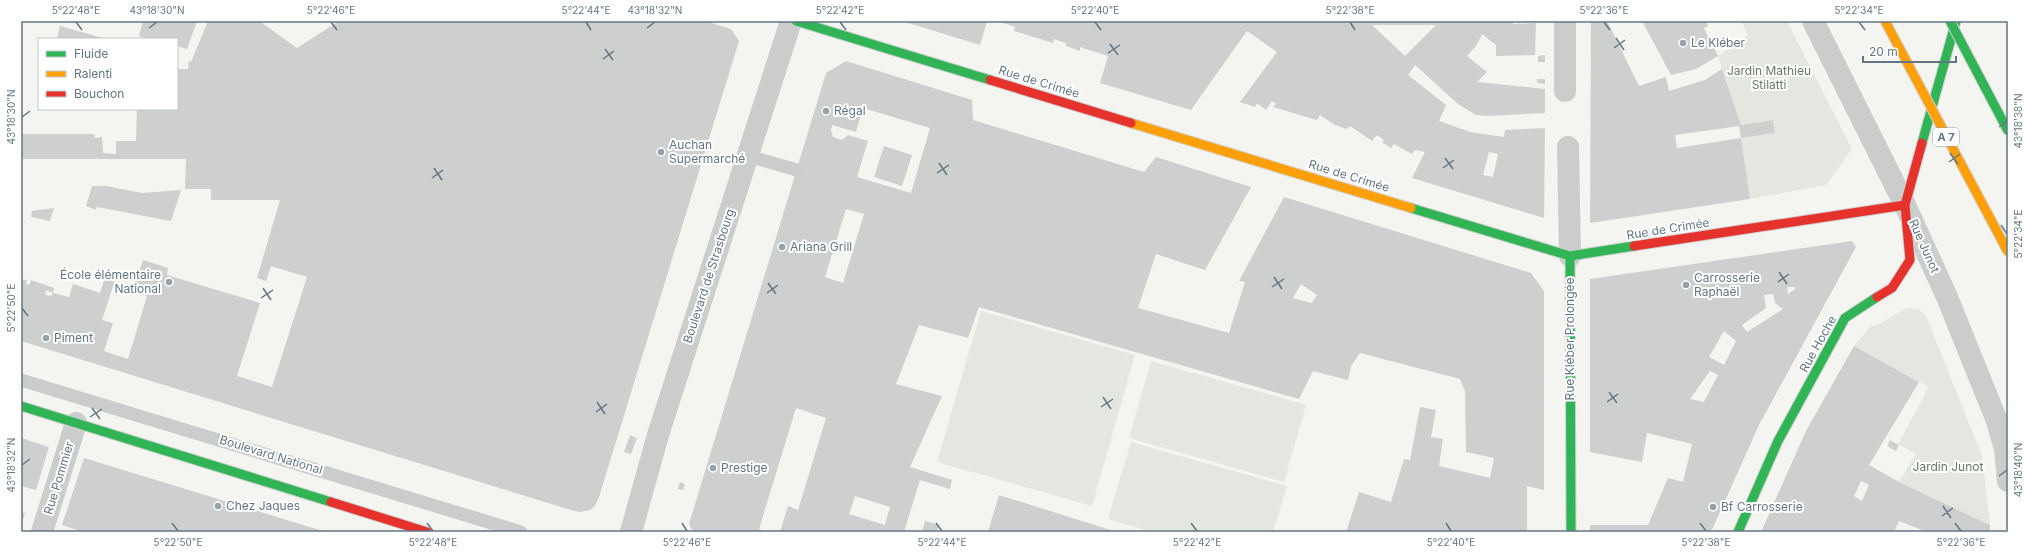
<svg xmlns="http://www.w3.org/2000/svg" width="2029" height="553" font-family="Inter,sans-serif">
<style>
.green{fill:#e4e7df}
.building{fill:#cecfcf;fill-rule:evenodd}
.lines{fill:none;stroke-linecap:round;stroke-linejoin:round}
.fast-casing{stroke:#d0d2d1;stroke-width:11}
.slow-casing{stroke:#d0d2d1;stroke-width:11}
.jam-casing{stroke:#d0d2d1;stroke-width:11}
.lane{stroke:#cbcdcd;stroke-width:13}
.street{stroke:#cbcdcd;stroke-width:22}
.fast{stroke:#30b455;stroke-width:9}
.slow{stroke:#ff9f0a;stroke-width:9}
.jam{stroke:#e5322d;stroke-width:9}
.fast-bridge-casing{stroke:#d0d1d0;stroke-width:11;stroke-linecap:butt}
.slow-bridge-casing{stroke:#d0d1d0;stroke-width:11;stroke-linecap:butt}
.fast-bridge{stroke:#30b455;stroke-width:9}
.slow-bridge{stroke:#ff9f0a;stroke-width:9}
.ticks{fill:none;stroke:#627683;stroke-width:1.5}
.poi-dot{fill:#95a2aa;stroke:#fff;stroke-width:1.5}
.labels{text-anchor:middle;stroke-width:4;stroke-linejoin:round;paint-order:stroke}
.shield{fill:#fff;stroke:#919fa8;stroke-width:1}
.shield-label{font-size:11px;font-weight:bold;fill:#627683}
.poi-label{font-size:12px;fill:#627683;stroke:#fff;text-anchor:start}
.park-label{font-size:12px;fill:#687a61;stroke:#fff}
.street-label{font-size:12px;fill:#627683;stroke:#fff}
.neatline{fill:none;stroke:#627683;stroke-width:1.5}
.ticks-label{font-size:10px;text-anchor:middle;fill:#627683}
</style>
<rect width="100%" height="100%" fill="#f4f4f1"/>
<!-- green -->
<path class="green" d="M1741,21H1787L1852,149L1826,185L1750,199L1741,138L1775,133L1773,120L1741,125L1718,56L1748,35Z
M1907,308L1918,309L1926,316L1982,456L1990,525L1899,482L1916,454L1898,444L1929,387L1854,346L1871,326L1879,324Z
M981,311L1135,355L1092,506L937,462Z
M1151,361L1306,405L1284,482L1129,438Z
M1131,442L1287,486L1273,532H1153L1108,519Z"/>
<!-- building -->
<path class="building" d="M143,21H197L187,49L177,46V39H151L139,36Z
M208,21H263L262,23L297,48L339,21H705L731,29L739,41L599,497L595,506L590,510L580,512L574,511L21,341V279L27,280L26,284L29,285L31,280L54,288L53,293L69,297L73,284L100,293L106,274L116,277L102,320L113,323L104,351L128,359L147,296L132,292L143,260L168,268L167,275L260,303L237,376L272,387L307,277L271,266L266,281L257,278L280,200H211V189H185L186,159H21V134H94L95,138L102,137L103,153L116,154V141H136L137,109H177V69H188L189,61L191,62ZM46,290L53,293L51,296L45,295Z
M902,21H987L980,45Z
M997,21H1513V24L1536,23L1535,55L1496,56V45L1482,34L1476,46L1467,56L1487,72L1477,82L1545,89V113L1486,116L1476,115L1458,104L1415,65L1408,75L1446,105L1439,121L1470,132L1504,137L1505,130L1545,128L1544,218L1412,178L1425,152L1415,150L1412,154L1394,144L1391,148L1382,142L1384,140L1377,135L1372,141L1350,126L1347,129L1335,125L1320,115L1317,120L1303,116L1273,107L1276,104L1272,101L1266,110L1257,103L1255,107L1240,102L1277,52L1247,31L1191,110L1100,83L1108,56L1080,47V51L1066,46V43L1054,39L1053,43L1014,31L1015,27ZM1372,25H1436L1405,56ZM1489,152L1498,154L1493,177L1483,175Z
M1591,21H1607L1639,86L1666,77L1669,91L1705,80L1722,69L1741,125L1773,120L1775,133L1741,138L1739,126L1675,135L1677,148L1741,138L1750,199L1590,223Z
M1642,21H1706L1708,26L1704,28L1718,56L1696,69L1671,75Z
M60,26L106,39H57Z
M1545,55V62H1538V56Z
M846,61L972,100L973,120L1144,172L1156,157L1251,187L1205,270L1156,254L1138,308L1229,333L1245,282L1239,281L1284,197L1531,273L1544,291V490L1527,486V532H1346L1359,492L1391,502L1404,459L1410,460L1420,407L1436,410L1431,437L1443,439L1439,466L1490,478L1494,458L1466,452L1465,391L1460,379L1360,353L1351,366L1348,380L1313,371L1299,399L979,307L968,338L919,325L896,384L942,396L910,467L952,480L950,489L920,480L904,532H780L788,506L798,510L826,418L796,408L759,529L767,532H693L689,524L826,73ZM863,108L930,128L911,193L857,177L868,141L848,135L842,140L833,137L831,130L832,125L856,132ZM846,209L864,214L843,283L825,277ZM1301,284L1317,295L1312,303L1293,298ZM855,496L890,507L885,525L849,514Z
M1537,79H1545V84L1537,83Z
M884,146L912,155L902,186L874,177Z
M92,186H106L142,193L181,190L171,221L97,207L96,210L86,206Z
M54,208L50,221L31,217L32,211Z
M1852,241L1856,247L1759,425L1711,532H1590V525H1648L1668,478L1683,482L1692,444L1647,433L1642,462L1590,452V279ZM1787,287H1795V289L1788,294ZM1773,294L1775,303L1783,309L1747,332L1742,325L1766,308L1764,295ZM1724,331L1736,341L1724,365L1709,357ZM1710,371L1718,375L1704,402L1690,399Z
M1854,346L1919,382L1869,465L1899,482L1990,525V532H1927L1899,521L1894,532H1761L1806,431ZM1861,481L1869,485L1862,501L1854,496Z
M630,435L637,438L631,454L624,452Z
M21,438L49,447L36,490L21,486Z
M1890,440L1899,445L1896,451L1887,446Z
M84,458L326,532H83L62,525Z
M680,482L685,484L683,490L678,489Z
M999,495L1117,532H988Z
M21,512L25,513L21,526Z
M925,521L939,525L937,532H922Z"/>
<g class="lines">
<!-- fast casing -->
<g class="fast-casing">
<path id="fast" d="M796,21L990,80
M1922,143L1956,21
M1411,208L1570,256L1634,246
M1570,256L1571,532
M21,406L331,502
M1738,532L1778,441L1845,318L1877,297"/>
</g>
<!-- slow casing -->
<g class="slow-casing">
<path id="slow" d="M1131,123L1411,208"/>
</g>
<!-- jam casing -->
<g class="jam-casing">
<path id="jam" d="M990,80L1131,123
M1634,246L1905,205
M1877,297L1892,288L1910,260L1905,205L1922,143
M331,502L427,532"/>
</g>
<!-- lane -->
<path class="lane" d="M748,156L797,170
M21,380L521,532"/>
<!-- street -->
<path class="street" d="M1813,21L1905,205L1947,297L1997,421L2005,449L2008,481
M1565,91V21
M1568,147L1570,256
M42,532L76,423
M631,532L658,435L791,21"/>
<!-- fast -->
<use href="#fast" class="fast"/>
<!-- slow -->
<use href="#slow" class="slow"/>
<!-- jam -->
<use href="#jam" class="jam"/>
<!-- fast-bridge casing -->
<g class="fast-bridge-casing">
<path id="fast-bridge" d="M1950,21L2008,131"/>
</g>
<!-- slow-bridge casing -->
<g class="slow-bridge-casing">
<path id="slow-bridge" d="M1885,21L2008,252"/>
</g>
<!-- fast-bridge -->
<use href="#fast-bridge" class="fast-bridge"/>
<!-- slow-bridge -->
<use href="#slow-bridge" class="slow-bridge"/>
</g>
<!-- ticks -->
<path class="ticks" d="M76,22L82,30M331,22L337,30M586,22L591,30M840,22L846,30M1095,22L1101,30M1350,22L1355,30M1604,22L1610,30M1859,22L1865,30M149,28L157,22M647,28L655,22M1616,38L1624,50M1110,44L1118,55M1614,48L1625,40M605,49L613,60M1108,53L1120,45M603,59L614,51M22,117L30,111M1999,127L2007,121M1950,153L1958,164M1445,158L1453,169M1949,162L1960,154M939,163L947,175M434,168L442,180M1443,168L1454,160M937,173L949,165M432,178L443,170M2001,225L2007,234M1779,272L1787,284M1274,277L1282,289M1778,282L1789,274M768,283L776,294M1272,287L1284,279M263,288L271,300M767,293L778,285M261,298L273,290M22,308L28,316M1609,392L1617,403M1103,397L1111,409M597,402L605,414M1607,402L1618,394M1101,407L1113,399M92,408L100,419M596,412L607,404M90,417L102,409M22,465L30,459M1999,476L2007,470M1943,506L1951,518M1942,516L1953,508M172,523L178,531M427,523L433,531M682,523L687,531M936,523L942,531M1191,523L1197,531M1446,523L1451,531M1700,523L1706,531M1955,523L1961,531"/>
<!-- markers -->
<g class="poi-dot">
<circle cx="1683" cy="43" r="4"/>
<circle cx="826" cy="111" r="4"/>
<circle cx="661" cy="152" r="4"/>
<circle cx="782" cy="247" r="4"/>
<circle cx="169" cy="282" r="4"/>
<circle cx="1686" cy="285" r="4"/>
<circle cx="46" cy="338" r="4"/>
<circle cx="713" cy="468" r="4"/>
<circle cx="218" cy="506" r="4"/>
<circle cx="1713" cy="507" r="4"/>
</g>
<g class="labels">
<!-- shield labels -->
<rect class="shield" x="1933" y="128" width="26" height="18" rx="3"/>
<g class="shield-label">
<text x="1946" y="141">A 7</text>
</g>
<!-- poi labels -->
<g class="poi-label">
<text x="1691" y="47">Le Kléber</text>
<text x="834" y="115">Régal</text>
<text x="669" y="149">Auchan<tspan x="669" dy="14">Supermarché</tspan></text>
<text x="790" y="251">Ariana Grill</text>
<text x="161" y="279" text-anchor="end">École élémentaire<tspan x="161" dy="14">National</tspan></text>
<text x="1694" y="282">Carrosserie<tspan x="1694" dy="14">Raphaël</tspan></text>
<text x="54" y="342">Piment</text>
<text x="721" y="472">Prestige</text>
<text x="226" y="510">Chez Jaques</text>
<text x="1721" y="511">Bf Carrosserie</text>
</g>
<!-- park labels -->
<g class="park-label">
<text x="1769" y="75">Jardin Mathieu<tspan x="1769" dy="14">Stilatti</tspan></text>
<text x="1948" y="471">Jardin Junot</text>
</g>
<!-- street labels -->
<g class="street-label">
<text transform="translate(1039 82) rotate(17)" y="4">Rue de Crimée</text>
<text transform="translate(1349 176) rotate(17)" y="4">Rue de Crimée</text>
<text transform="translate(1668 229) rotate(-9)" y="4">Rue de Crimée</text>
<text transform="translate(1924 246) rotate(66)" y="4">Rue Junot</text>
<text transform="translate(709 276) rotate(-72)" y="4">Boulevard de Strasbourg</text>
<text transform="translate(1570 339) rotate(-90)" y="4">Rue Kléber Prolongée</text>
<text transform="translate(1818 344) rotate(-61)" y="4">Rue Hoche</text>
<text transform="translate(271 455) rotate(17)" y="4">Boulevard National</text>
<text transform="translate(59 478) rotate(-73)" y="4">Rue Pommier</text>
</g>
</g>
<!-- border -->
<rect width="2029" height="553" fill="none" stroke="#ffffff" stroke-width="44"/>
<!-- legend -->
<rect x="38" y="38" width="140" height="72" fill="#ffffff" stroke="#c0c8cd"/>
<rect x="46" y="51" width="20" height="6" fill="#30b455" stroke="#c0c8cd"/>
<text x="74" y="58" font-size="12" fill="#627683">Fluide</text>
<rect x="46" y="71" width="20" height="6" fill="#ff9f0a" stroke="#c0c8cd"/>
<text x="74" y="78" font-size="12" fill="#627683">Ralenti</text>
<rect x="46" y="91" width="20" height="6" fill="#e5322d" stroke="#c0c8cd"/>
<text x="74" y="98" font-size="12" fill="#627683">Bouchon</text>
<!-- scale -->
<path d="M1863 56v6h93v-6" fill="none" stroke="#627683" stroke-width="2"/>
<text x="1869" y="56" font-size="12" fill="#627683" stroke="#ffffff" stroke-width="3" paint-order="stroke">20 m</text>
<rect x="22" y="22" width="1985" height="509" class="neatline"/>
<g class="ticks-label">
<text x="76" y="14">5°22'48"E</text>
<text x="157" y="14">43°18'30"N</text>
<text x="331" y="14">5°22'46"E</text>
<text x="586" y="14">5°22'44"E</text>
<text x="655" y="14">43°18'32"N</text>
<text x="840" y="14">5°22'42"E</text>
<text x="1095" y="14">5°22'40"E</text>
<text x="1350" y="14">5°22'38"E</text>
<text x="1604" y="14">5°22'36"E</text>
<text x="1859" y="14">5°22'34"E</text>
<text transform="translate(11 117) rotate(-90)" y="4">43°18'30"N</text>
<text transform="translate(2018 121) rotate(-90)" y="4">43°18'38"N</text>
<text transform="translate(2018 234) rotate(-90)" y="4">5°22'34"E</text>
<text transform="translate(11 308) rotate(-90)" y="4">5°22'50"E</text>
<text transform="translate(11 465) rotate(-90)" y="4">43°18'32"N</text>
<text transform="translate(2018 470) rotate(-90)" y="4">43°18'40"N</text>
<text x="178" y="546">5°22'50"E</text>
<text x="433" y="546">5°22'48"E</text>
<text x="687" y="546">5°22'46"E</text>
<text x="942" y="546">5°22'44"E</text>
<text x="1197" y="546">5°22'42"E</text>
<text x="1451" y="546">5°22'40"E</text>
<text x="1706" y="546">5°22'38"E</text>
<text x="1961" y="546">5°22'36"E</text>
</g>
</svg>
